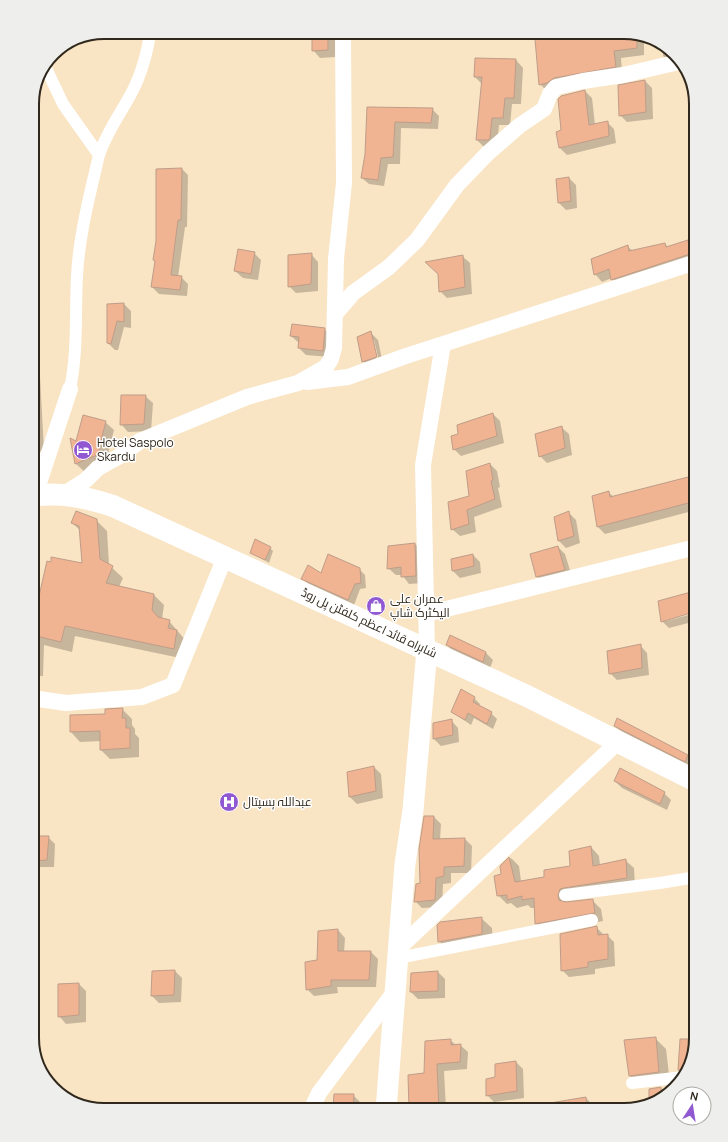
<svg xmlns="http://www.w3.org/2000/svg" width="728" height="1142" font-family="Manrope,Cairo,sans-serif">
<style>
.shadow{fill:#0003;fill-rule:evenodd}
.building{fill:#f0b492;stroke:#bf9d89}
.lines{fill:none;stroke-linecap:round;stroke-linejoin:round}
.pedestrian{stroke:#fff;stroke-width:12}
.minor{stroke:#fff;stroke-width:16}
.tertiary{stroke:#fff;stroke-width:21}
.trunk{stroke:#fff;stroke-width:22}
.labels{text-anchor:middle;stroke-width:3;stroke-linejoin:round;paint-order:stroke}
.poi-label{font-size:12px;fill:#30281c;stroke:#fff;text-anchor:start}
.street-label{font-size:12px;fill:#30281c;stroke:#fff}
.rim{fill:none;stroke:#30281c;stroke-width:2}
</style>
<rect width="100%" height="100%" fill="#f9e4c3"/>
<!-- shadow -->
<path class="shadow" d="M313,32H330L335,37V57L320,58L313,50Z
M571,32H574L579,37L612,32L615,36L633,34L639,36L644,40V55L621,58L622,73L547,91L540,84Z
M663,44H664L678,60L669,62L663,56Z
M476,59L516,60L523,68L521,104H512L510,125H499L497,146L484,147L477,140L482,84L475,77Z
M645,81L652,88L653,119L627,122L620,115Z
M585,91L592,98L595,125L607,122L614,129L616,143L567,155L560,148L562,131Z
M368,108L432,109L439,116L438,129L401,128L400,164H388L384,186L369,184L362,178L366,154Z
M182,169L188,175L187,227H185L178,277H181L188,284L187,296L159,294L152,287L156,262Z
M569,178L576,185L577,208L566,210L559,203Z
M688,241L695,248L696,255L619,286L612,278L602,282L595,274L592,259L627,246L633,251L665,244L668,247Z
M254,253L261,260L258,280L243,278L235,271Z
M311,254L318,262V291L296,293L289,286Z
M462,256L470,263L472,294L447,298L440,291Z
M124,304L131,311V328L124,327L118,350H115L108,343Z
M324,329L332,336L330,357L306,355L299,348V343L291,336Z
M371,333L378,340L383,364L370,368L363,361ZM372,340H374L379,361L377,362Z
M32,369L40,376L44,451L32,453Z
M145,396L153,403L151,431L128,432L121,424Z
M493,414L500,421L504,443L461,456L454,449L459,434Z
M105,422L114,430L107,458L85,472L76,464L71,440L77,442Z
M561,427L569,434L572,455L547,463L540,456Z
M490,464L497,471L500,487L498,488L502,507L474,517L476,532L460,536L452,529Z
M696,476V510L605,534L598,527L593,497L608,492L614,497Z
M569,513L576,520L580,543L566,548L559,541Z
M96,520L107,531L109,565L123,578L119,587L154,595L164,605L162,619L169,621L187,642L185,659L75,636L72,652L44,645L43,676H39L37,701L32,708L37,717V730H32V618L35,619L83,564L81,531L72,523Z
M415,544L422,551L423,583L409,584L402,575H396L388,568Z
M558,547L565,554L572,577L544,584L537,576Z
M270,548L273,551L269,563L251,552Z
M473,555L480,562L481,573L460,578L453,571L452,560Z
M359,569L365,575L366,588L360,589L354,605L308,584L302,578Z
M691,593L696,598V611L666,619V621L696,613V621L669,628L662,621Z
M450,636L486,653L493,660L490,668L454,652L447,645Z
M640,645L647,653L649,675L617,680L610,673Z
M474,698L480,704L479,706L491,713L497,719L493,729L474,718L471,725L452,712Z
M122,709L132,719V725L135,729V734L139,738V757L110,759L101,750V741L80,742L71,732V716L106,715Z
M451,720L458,728L459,742L441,746L434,739Z
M618,720L688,756L694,762L692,767L622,732L615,726Z
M374,767L381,774L383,798L357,804L350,797Z
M32,780L33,781L32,798Z
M615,781L664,793L671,800L667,810L622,788Z
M425,817H434L441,824L440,840L465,839L472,846L471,873H451V883L443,884L442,907L422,908L415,901L421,884Z
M32,819L36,823L35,837H48L55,844L54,867H32Z
M591,847L599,856L600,865L625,860L634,868L635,887L573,896L564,903L592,900L601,909L603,921L544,932L536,923L535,908H531L528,905L517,908L511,903L507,904L498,895L502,874L501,867L511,858L519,866L521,881L545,878L571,867Z
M481,918L492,928L493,945L449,952L439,941Z
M596,927L604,935H607L614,942L615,966L595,969V974L569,977L562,970Z
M338,930L345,938L344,952H371L378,959L376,987H337L338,993L314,996L307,989L318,961Z
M175,971L182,978L181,1002L159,1003L152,996Z
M438,972L445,979V998L418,999L411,992L412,974Z
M79,984L86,991V1022L66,1024L59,1016Z
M655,1038L666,1049L670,1083L641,1087L630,1076Z
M450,1040L456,1045H460L468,1052L467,1069L444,1071L446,1110H426L425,1074Z
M516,1062L523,1069L524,1098L494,1102L487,1095L496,1078Z
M660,1088L666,1094L656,1102L650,1104V1089Z
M353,1095L360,1102V1110H334Z
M586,1098L593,1105V1110H565Z
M278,1103L285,1110H213Z"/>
<!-- building -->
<path class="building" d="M312,32H328V50L312,51Z
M564,32H574V36L606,32H612V35L631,33L637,35V48L614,51L616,67L554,78L547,83L539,85L535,39Z
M475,58L516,59L514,98H505L503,118H492L490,138L488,140H476L482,77H474Z
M645,80L646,112L619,116L618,85Z
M585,90L589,125L608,121L609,136L559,148L556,132L561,130L558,99L561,96Z
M367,107L433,108L431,123L395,122L393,157L381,158L378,180L361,178L365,154Z
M182,168L181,220H178L171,275L182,276L180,290L151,287L155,261L153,260L156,241V169Z
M569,177L571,201L558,203L556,179Z
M688,240L690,254L611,280L609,269L594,275L591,259L628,245L629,251L665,243L666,247Z
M238,249L255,252L251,274L234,271Z
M312,253L311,284L288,287V255Z
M463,255L465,287L439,292L438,274L425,262Z
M124,303V322L117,321L111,344L107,343V304Z
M292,324L325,328L323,351L298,348L299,337L290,336Z
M371,331L377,357L362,362L357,337Z
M121,395H146L144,424L120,425Z
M493,413L497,436L453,450L451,436L458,434L457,425Z
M83,415L106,421L99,449L102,453L75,464L70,438L76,441Z
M562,426L565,448L539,457L535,434Z
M490,463L493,480L491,481L495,499L467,510L469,524L451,530L448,502L469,496L466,471Z
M696,475V501L597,527L592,496L609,491L610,497Z
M76,511L97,519L100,559L113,566L106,583L154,594L152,610L158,617L170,620L168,628L177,630L174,649L65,626L61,642L32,635V617L34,618L47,561L51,562V557L82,563L79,526L71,523Z
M569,511L574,536L558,541L554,517Z
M255,539L271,547L265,560L250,553Z
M415,543L416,576L401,577V567L387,569L388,546Z
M558,546L565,570L536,577L530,554Z
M328,554L360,568L361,583L355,584L348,600L301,579L308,565L321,573Z
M473,554L474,566L452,571L451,559Z
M691,592L694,612L661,622L658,601Z
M450,635L486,652L483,662L446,645Z
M641,644L642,668L609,674L607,651Z
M461,689L475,697L473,702L492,712L487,724L468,713L465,720L451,712Z
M123,708L122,718H126V728H130V748L100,750V731L70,732V715L105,714V709Z
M617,718L688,755L685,762L614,726Z
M452,719L453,735L433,739V723Z
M374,766L376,791L349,797L347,772Z
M620,768L665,792L660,804L614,781Z
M424,816H434L433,839L465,838L464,866L444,867V876L436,878L435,900L414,902L416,884L420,883L419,849Z
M32,836H49L47,860L32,861Z
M591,846L593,866L626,859L627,878L564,888L560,889L558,896L559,900L566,902L593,899L595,913L535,924L534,898L522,900V896L507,900V895L497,896L494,876L501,874L500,866L509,857L515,882L544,877V870L570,866L569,851Z
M482,917V934L438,942L437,925L440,922Z
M597,926L598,935L608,934V959L588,962V967L561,971L560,934Z
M338,929V951H371L369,980H331V986L306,990L305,962L317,960L318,931Z
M175,970L174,995L151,996L152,971Z
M438,971V991L410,992L411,973Z
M79,983V1015L58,1017V984Z
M656,1037L659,1072L629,1076L624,1040Z
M451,1039V1045L461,1044L460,1062L437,1064L439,1110H409L408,1075L424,1073L425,1041Z
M680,1039H696L687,1071L678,1070Z
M516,1061L517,1091L486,1096V1079L495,1077V1064Z
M661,1087L662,1097L656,1102L649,1104V1089Z
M334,1094H354L353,1110H333Z
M586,1097L587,1110H551L550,1103Z"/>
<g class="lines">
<!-- pedestrian -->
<path class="pedestrian" d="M46,68L63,104L99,155C90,194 79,235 77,276C75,313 78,351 70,389
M99,155C107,131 121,113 132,92C141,75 148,51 150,32
M565,895L660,883L696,877
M398,958L592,920
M632,1083L683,1077"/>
<!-- minor -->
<path class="minor" d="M336,313L353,293L389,267L417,240L457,185L488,153L519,126L544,109L550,94L556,87L583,81L623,75L679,62
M307,382L348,377L406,356L696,262
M64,494L86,480L98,468L120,456L140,441L247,397L298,383L326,367L331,359L334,348L336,259L344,183L343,32
M35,495L70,389
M426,614L696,547
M427,650L423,465L443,344
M32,698L66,703L142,697L173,685L225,557
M399,948L618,742
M311,1110L319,1093L395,991"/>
<!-- tertiary -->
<path class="tertiary" d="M386,1110L405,864L413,810L427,650"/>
<!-- trunk -->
<path class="trunk" d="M32,496C61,492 86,497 113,506L527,696L696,781"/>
</g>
<!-- icons -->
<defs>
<g id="hotel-disc" transform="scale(1)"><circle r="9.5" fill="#9159d1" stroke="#fff"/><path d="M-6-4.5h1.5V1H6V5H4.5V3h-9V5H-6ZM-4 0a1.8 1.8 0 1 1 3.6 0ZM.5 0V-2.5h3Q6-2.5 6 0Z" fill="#fff"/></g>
<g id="shop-disc" transform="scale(1)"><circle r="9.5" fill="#9159d1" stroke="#fff"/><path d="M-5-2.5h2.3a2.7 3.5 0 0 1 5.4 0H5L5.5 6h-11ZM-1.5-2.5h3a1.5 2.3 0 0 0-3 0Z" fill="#fff"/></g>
<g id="hospital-disc" transform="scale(1)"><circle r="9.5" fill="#9159d1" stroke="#fff"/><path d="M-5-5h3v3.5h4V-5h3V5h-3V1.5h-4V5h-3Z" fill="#fff"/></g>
</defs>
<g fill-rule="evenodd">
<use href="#hotel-disc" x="83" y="450"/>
<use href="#shop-disc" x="376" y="606"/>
<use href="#hospital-disc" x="229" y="802"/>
</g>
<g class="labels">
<!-- poi labels -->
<g class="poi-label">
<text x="97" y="447">Hotel Saspolo<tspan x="97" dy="14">Skardu</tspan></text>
<text x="390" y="603">عمران علی<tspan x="390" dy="14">الیکٹرک شاپ</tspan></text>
<text x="243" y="806">عبداللہ ہسپتال</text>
</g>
<!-- street labels -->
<g class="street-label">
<text transform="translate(369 623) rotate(25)" y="4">شاہراہ قائد اعظم کلفٹن پل روڈ</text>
</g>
</g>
<!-- crop -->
<path d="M0 0H728V1142H0ZM104 39H624A65 65 0 0 1 689 104V1038A65 65 0 0 1 624 1103H104A65 65 0 0 1 39 1038V104A65 65 0 0 1 104 39Z" fill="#eeeeed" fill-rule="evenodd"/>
<path class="rim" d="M104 39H624A65 65 0 0 1 689 104V1038A65 65 0 0 1 624 1103H104A65 65 0 0 1 39 1038V104A65 65 0 0 1 104 39Z"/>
<!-- north arrow -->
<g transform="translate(692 1106) rotate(12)"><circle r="19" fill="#ffffff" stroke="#aca9a4"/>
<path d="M0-3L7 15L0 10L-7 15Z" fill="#9159d1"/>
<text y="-6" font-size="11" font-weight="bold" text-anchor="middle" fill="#30281c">N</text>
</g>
</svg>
